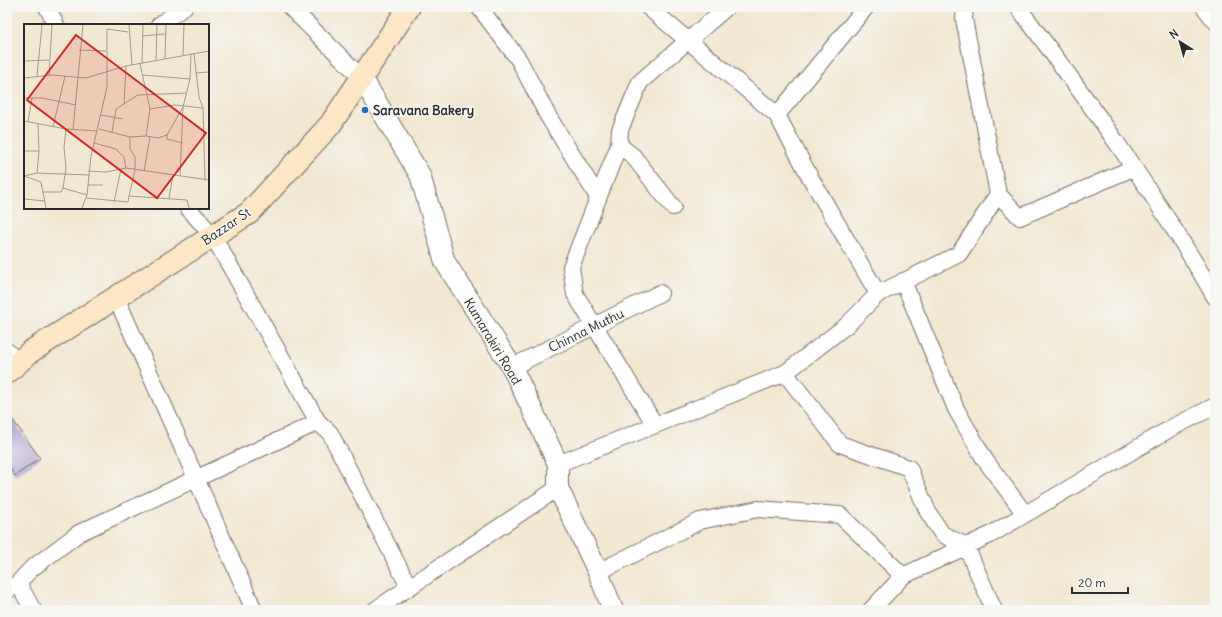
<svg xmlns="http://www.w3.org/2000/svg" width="1222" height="617" font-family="Delius,sans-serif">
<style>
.building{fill:#b3a6d2}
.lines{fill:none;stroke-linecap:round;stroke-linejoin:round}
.minor-casing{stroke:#716d65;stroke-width:18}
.tertiary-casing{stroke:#716d65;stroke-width:22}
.secondary-casing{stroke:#716d65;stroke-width:24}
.minor{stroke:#fff;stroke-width:16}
.tertiary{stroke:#fff;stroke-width:20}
.secondary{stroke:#fce6c4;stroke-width:22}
.poi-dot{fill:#1f6fb2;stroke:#f6f6f2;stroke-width:1.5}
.labels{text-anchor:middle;stroke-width:3;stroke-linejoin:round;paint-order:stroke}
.poi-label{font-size:13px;font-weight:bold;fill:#2b2b2b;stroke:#f6f6f2;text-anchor:start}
.street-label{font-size:13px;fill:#2b2b2b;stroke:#f6f6f2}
.inset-road{fill:none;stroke:#a29c8f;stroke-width:1}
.view{fill:#d62828;fill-opacity:0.15;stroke:#d62828;stroke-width:2}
.inset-edge{fill:none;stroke:#2b2b2b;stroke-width:2}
</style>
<rect width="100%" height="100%" fill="#f6f6f2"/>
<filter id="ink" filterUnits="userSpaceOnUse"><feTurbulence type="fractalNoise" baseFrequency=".025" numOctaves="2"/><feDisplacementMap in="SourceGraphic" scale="8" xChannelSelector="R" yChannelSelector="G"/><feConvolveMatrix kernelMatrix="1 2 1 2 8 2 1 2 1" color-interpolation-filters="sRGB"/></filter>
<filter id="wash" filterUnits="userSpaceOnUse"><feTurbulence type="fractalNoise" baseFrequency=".012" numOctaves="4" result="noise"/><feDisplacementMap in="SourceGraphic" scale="16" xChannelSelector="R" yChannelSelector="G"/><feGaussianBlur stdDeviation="0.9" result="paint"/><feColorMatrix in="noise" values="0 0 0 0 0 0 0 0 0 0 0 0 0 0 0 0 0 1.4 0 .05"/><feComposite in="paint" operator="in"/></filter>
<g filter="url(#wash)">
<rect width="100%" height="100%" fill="#f2e7d1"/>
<g id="blocks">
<!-- building -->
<path class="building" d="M7,412L40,458L15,476L7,464Z"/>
</g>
</g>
<g filter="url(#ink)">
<use href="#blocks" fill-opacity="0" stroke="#716d65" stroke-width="1"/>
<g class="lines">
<!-- minor casing -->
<g class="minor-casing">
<path id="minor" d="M47,7L56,25
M290,7L362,78
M479,7L519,60L548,116L598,197
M648,7L777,115L810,177L878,294L959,254L998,194L964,19L965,7
M1018,7C1088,100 1157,196 1215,297
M1204,7L1215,21
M159,25L184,7
M777,115L866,7
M619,145L633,156L673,207
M998,194L1020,217L1133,168
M188,208L213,236L318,422L330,433L409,587
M903,281L956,409L985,460L1025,514
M116,297L254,610
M7,351L18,363
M512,367L660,293
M785,373L840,444L909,468L928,512L942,534L966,546L994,610
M655,425L575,294L571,267L619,145L620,130L640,82L727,7
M558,464L785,373L847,325L878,294
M598,572L700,521L758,509L840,515L903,576
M18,583L31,569L79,533L318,422
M7,591L18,583L33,610
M375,610L558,488
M871,610L903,576L990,535L1173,427L1215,406"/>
</g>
<!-- tertiary casing -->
<g class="tertiary-casing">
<path id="tertiary" d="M362,78L420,175L445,262L512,367L558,464V488L598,572L613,610"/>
</g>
<!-- secondary casing -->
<g class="secondary-casing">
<path id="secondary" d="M7,373L30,352L249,213L330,125L409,7"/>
</g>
<!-- minor -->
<use href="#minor" class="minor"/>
<!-- tertiary -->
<use href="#tertiary" class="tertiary"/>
<!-- secondary -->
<use href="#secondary" class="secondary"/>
</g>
</g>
<!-- markers -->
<circle class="poi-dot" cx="365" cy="110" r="4"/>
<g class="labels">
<!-- poi labels -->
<g class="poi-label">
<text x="373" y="115">Saravana Bakery</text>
</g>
<!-- street labels -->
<g class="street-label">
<text transform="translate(226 226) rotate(-34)" y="5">Bazzar St</text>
<text transform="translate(586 330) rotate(-26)" y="5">Chinna Muthu</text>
<text transform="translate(493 341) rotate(59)" y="5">Kumarakiri Road</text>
</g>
</g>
<!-- overview -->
<g transform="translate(24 24)">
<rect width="185" height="185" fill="#f2e7d1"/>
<path class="inset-road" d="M105,1L108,41M118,12L141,10M55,26L82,27M170,30L175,73L179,84L181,156M159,31L160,1M141,35L142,1M132,36L133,1M0,37L25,36M118,39L119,1M116,40L126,85L122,112L134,114L143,111L159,83M172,49L185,48M25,51L28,1M118,51L166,55M13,52L18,1M0,54L28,51L62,54L102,42L185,27M0,74H8L4,98M8,74H18L52,81M100,80L102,42M126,85L151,81L179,84M77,91L99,95M0,97L42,105L73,107M29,103L41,52M75,105L106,113L122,112M49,106L59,1M88,108L92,85L114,71L163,69M143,111V115L159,119M106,113V125L111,133V146L105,172L163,176L165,184M70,119L92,125L100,133L102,144M0,127H15L14,100M64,147L82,148L102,144L185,156M120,147L126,113M13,149L15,127M0,152L13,149L65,151M0,152L17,158L22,184M156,152L159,83L166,55L167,30M64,161H79M39,164L63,171M19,168H37L39,164L42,144L40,123L42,105M62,174L104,178L105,172M145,174L149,151M0,175L21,177M90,178L97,145M58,184L63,171L67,132L83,63V5L104,8"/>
<path class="view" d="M52,11L182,109L133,174L3,76Z"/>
<rect width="185" height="185" class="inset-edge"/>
</g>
<!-- margin -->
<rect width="1222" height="617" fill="none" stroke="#f6f6f2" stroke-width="24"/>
<!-- north arrow -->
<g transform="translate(1180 42) rotate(323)" stroke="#f6f6f2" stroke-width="3" paint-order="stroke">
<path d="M0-3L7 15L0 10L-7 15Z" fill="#2b2b2b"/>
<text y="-6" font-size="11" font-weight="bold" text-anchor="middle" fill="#2b2b2b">N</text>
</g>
<!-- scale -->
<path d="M1072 587v6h56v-6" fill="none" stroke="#2b2b2b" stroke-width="2"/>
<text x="1078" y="587" font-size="12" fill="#2b2b2b" stroke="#f6f6f2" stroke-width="3" paint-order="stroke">20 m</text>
</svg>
